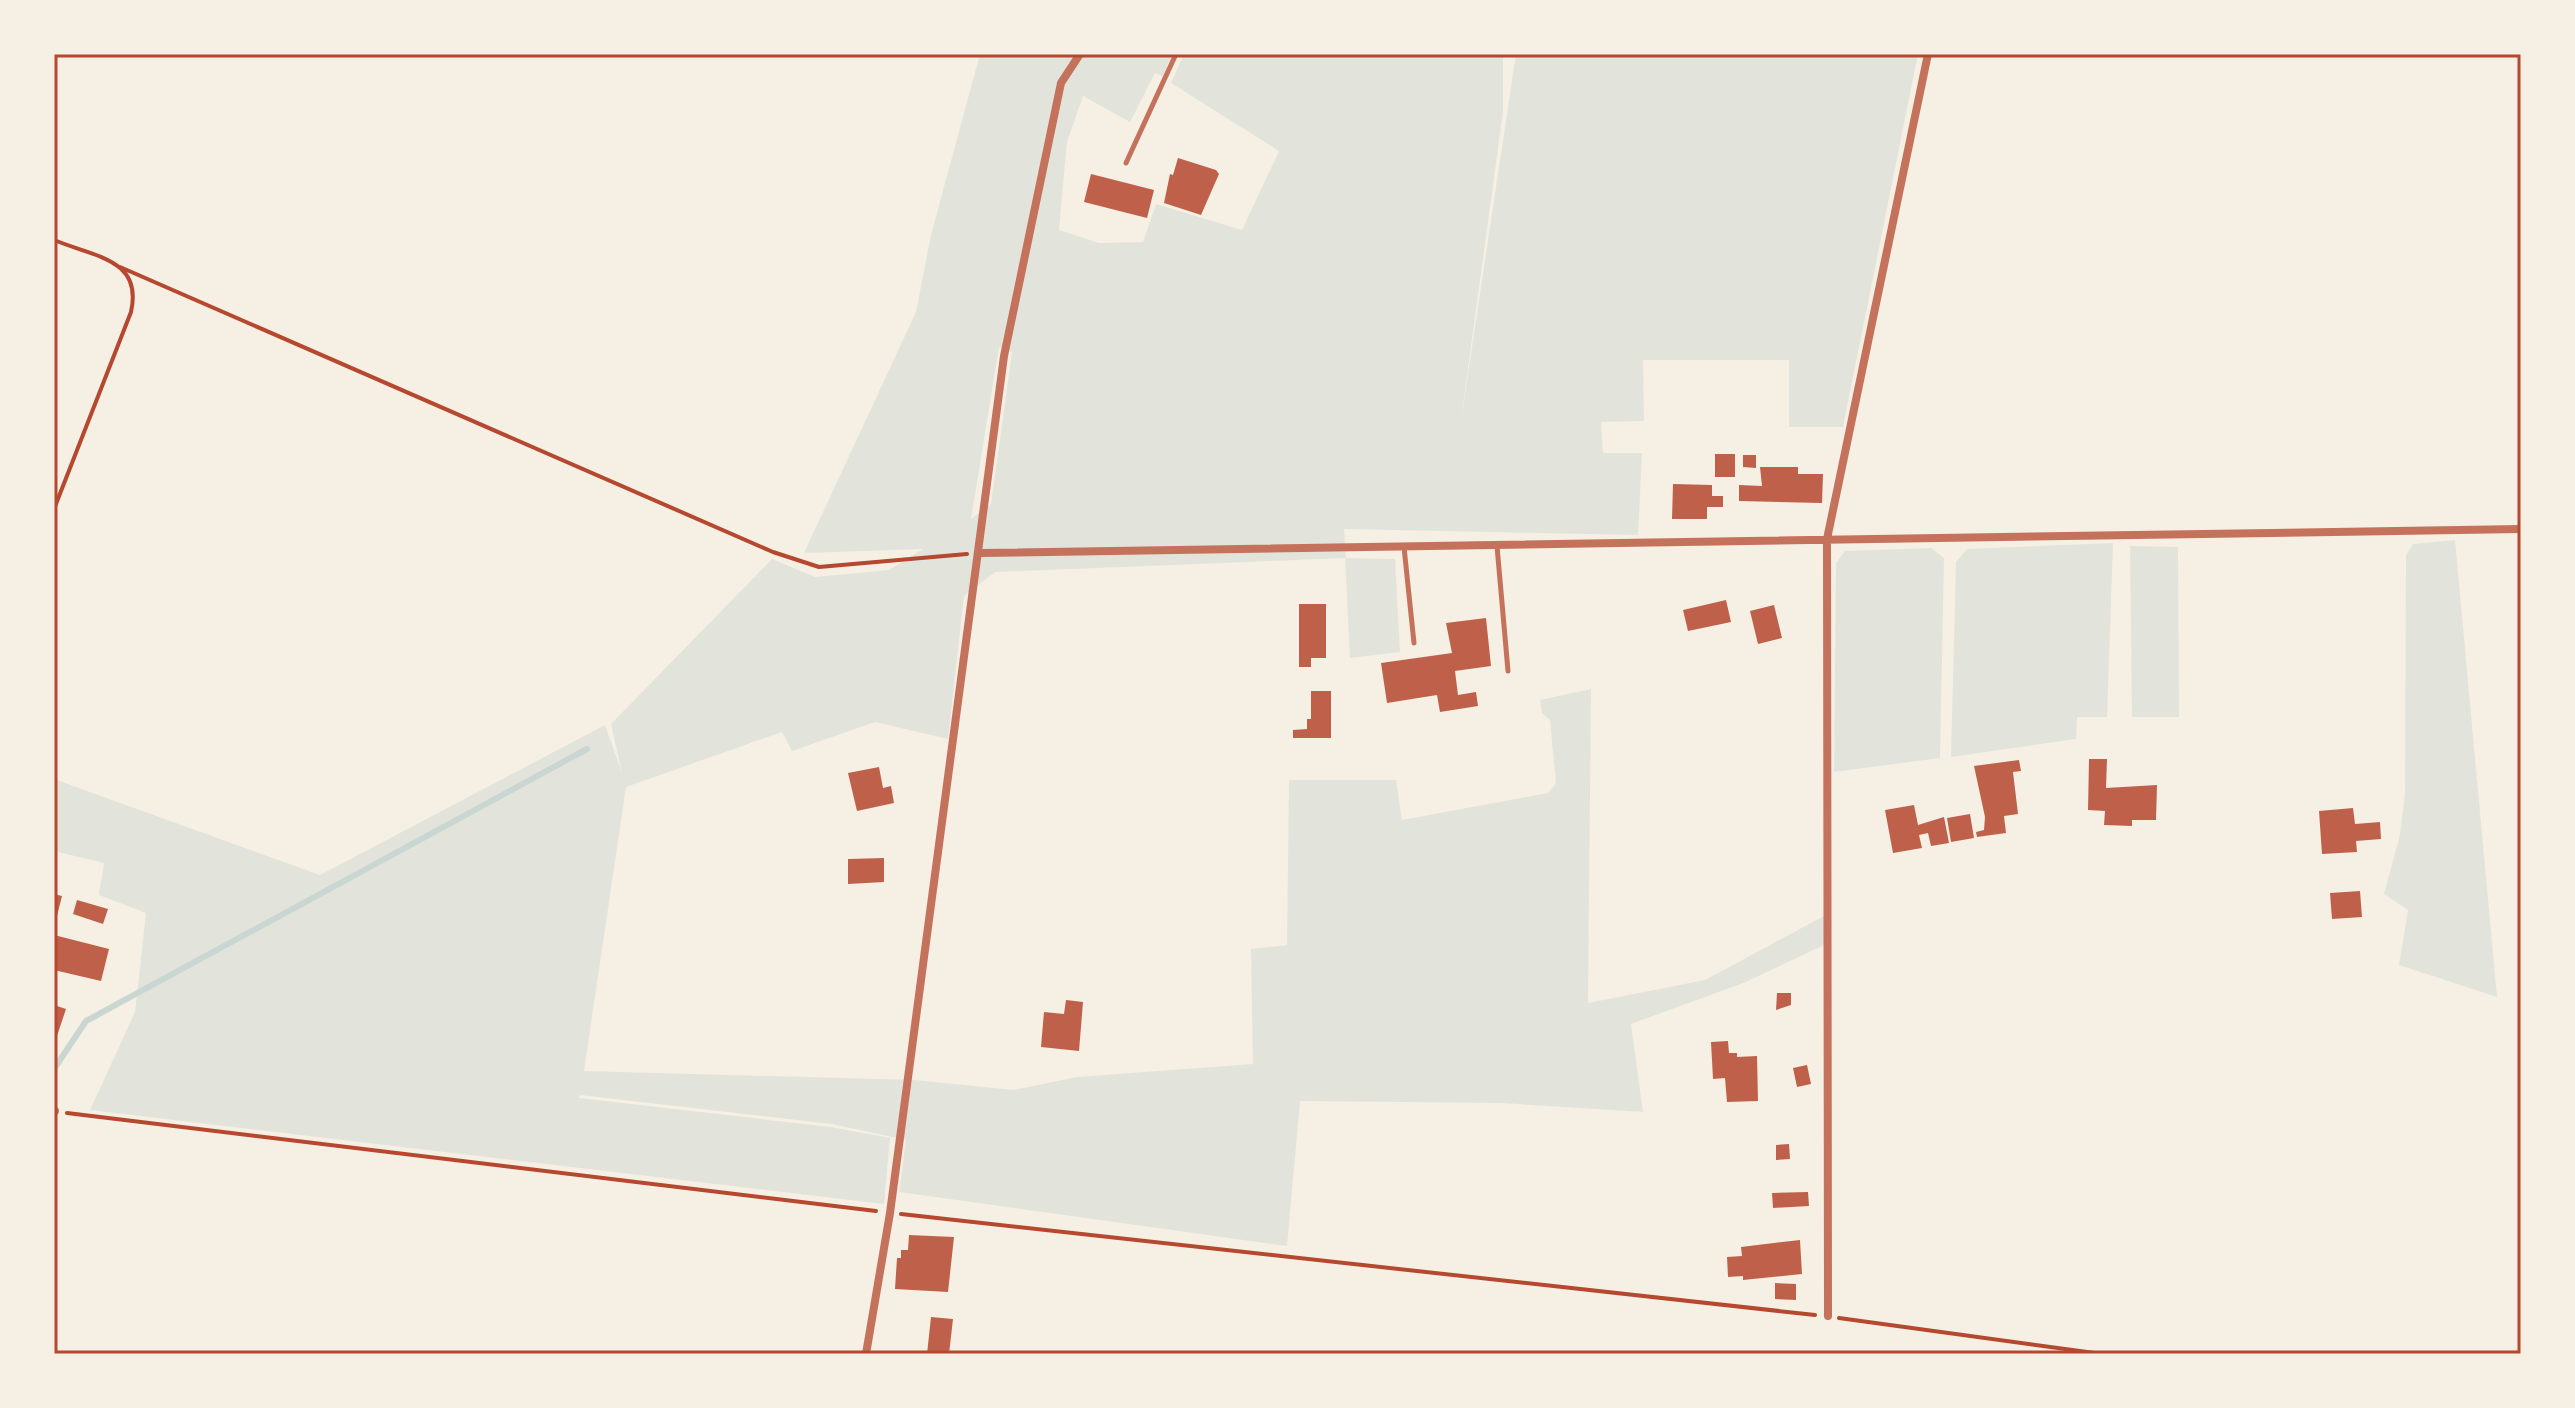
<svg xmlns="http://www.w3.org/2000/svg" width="2575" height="1408" font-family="'Exo 2',sans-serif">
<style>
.green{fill:#e2e4dc;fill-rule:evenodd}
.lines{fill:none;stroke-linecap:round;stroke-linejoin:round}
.stream{stroke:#c9d6d2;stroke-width:6}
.building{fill:#bf614a}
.path{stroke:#b5482f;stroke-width:4}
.service{stroke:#c5725c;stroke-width:5}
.minor{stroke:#c5725c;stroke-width:8}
.neatline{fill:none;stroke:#b5482f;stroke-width:3}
</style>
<rect width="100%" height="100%" fill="#f6efe4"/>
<!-- green -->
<path class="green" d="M980,54H1172L1163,76L1155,73L1130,122L1083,96L1067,142L1059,230L1099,243L1143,242L1156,204L1242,230L1279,151L1171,83L1184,54H1503V112L1460,427L1516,54H1918L1843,427H1789V360H1643L1644,421L1601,422L1603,453H1642L1638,535L1344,529L1346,558L1395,559L1400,652L1350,658L1345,558L995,572L964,596L948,739L875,722L792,751L782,732L626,787L584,1071L915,1080L1013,1090L1077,1077L1253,1064L1251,949L1287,945L1289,780H1396L1402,820L1548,793L1556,783L1550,720L1542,713L1540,700L1591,689L1588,1003L1705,980L1824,916V945L1746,982L1631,1024L1643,1112L1502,1103L1300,1101L1287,1246L899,1192L906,1140L832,1124L580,1095L579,1098L830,1127L890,1138L884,1204L90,1110L135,1012L146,913L99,895L104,863L54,851V779L320,875L605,725L622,773L611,724L772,559L815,577L889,570L923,549L804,553L916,312L931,235ZM999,347L1012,352L991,504L971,519Z
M2455,540L2497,997L2399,965L2408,910L2384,894L2400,835L2405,794L2406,555L2413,544Z
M2113,543L2107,717H2077L2076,739L1951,757L1956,562L1967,549Z
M2130,546L2178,547L2179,717H2132Z
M1931,548L1944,558L1940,758L1834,772L1836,563L1845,551Z"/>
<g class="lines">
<!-- stream -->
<path class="stream" d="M54,1069L86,1021L587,749"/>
</g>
<!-- building -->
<path class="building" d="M1178,158L1216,170L1219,174L1201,215L1164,203L1170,174L1173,175Z
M1091,174L1154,190L1147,218L1084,202Z
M1715,454H1735V477H1715Z
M1743,455H1756V468L1743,467Z
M1760,467H1798V474H1823L1822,503L1739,501V485L1762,486Z
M1673,484L1712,485V496H1723V507H1707V519H1672Z
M1726,600L1731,622L1688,631L1683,610Z
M1299,604H1326V658H1311V667H1299Z
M1774,605L1782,638L1758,644L1750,611Z
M1486,618L1491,666L1455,671L1458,695L1476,692L1478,706L1440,712L1437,695L1387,703L1381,663L1452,653L1446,623Z
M1311,691H1331V738H1293V730L1307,729V719H1311Z
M2089,759H2107L2106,788L2157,785L2156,820H2132V826L2104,825L2105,811L2088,810Z
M2019,760L2021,771L2013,772L2018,814L2004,816L2006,833L1977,837L1976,832L1984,830L1985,817L1974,766Z
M879,767L883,788L891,786L894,803L857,811L848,773Z
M1914,805L1918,825L1944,817L1949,843L1931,846L1928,833L1919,835L1922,848L1893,853L1885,810Z
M2353,808L2355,824L2380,822L2381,839L2356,841L2357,852L2322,854L2319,811Z
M1970,814L1974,838L1951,842L1947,818Z
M884,858V882L848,884V859Z
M2360,891L2362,917L2332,919L2330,893Z
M54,894L62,896L55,924H54Z
M77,900L108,909L103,924L73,914Z
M54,935L109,949L101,981L54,970Z
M1777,993H1791V1005L1776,1010Z
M1066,1000L1083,1002L1079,1051L1041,1047L1044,1012L1064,1014Z
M54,1005L66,1009L55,1042H54Z
M1728,1041L1729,1053H1737V1057L1757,1056L1758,1101L1727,1102L1725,1078L1713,1079L1711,1042Z
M1807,1065L1811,1084L1797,1087L1793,1068Z
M1789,1144L1790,1159L1776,1160V1145Z
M1808,1192L1809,1206L1773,1208L1772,1193Z
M909,1235L954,1237L948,1292L895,1289L897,1258H901V1250H908Z
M1800,1240L1802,1274L1743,1280V1276L1728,1277L1727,1257L1742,1256L1741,1247Z
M1775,1283L1796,1284V1300L1775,1299Z
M931,1317L953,1319L949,1354H927Z"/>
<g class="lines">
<!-- path -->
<path class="path" d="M54,240C95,257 143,259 131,312L54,509
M120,267L773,552L819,567L967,554
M67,1113L876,1211
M901,1214L1815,1315
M1839,1318L2102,1354"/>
<!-- service -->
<path class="service" d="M1126,163L1176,54
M1497,546L1508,671
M1404,547L1414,643"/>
<!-- minor -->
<path class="minor" d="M980,553L2521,529
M54,1111H55
M1828,1316L1827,539L1928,54
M866,1354L890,1213L1004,356L1061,83L1080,54"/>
</g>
<!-- border -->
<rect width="2575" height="1408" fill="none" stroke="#f6efe4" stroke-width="112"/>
<rect x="56" y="56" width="2463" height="1296" class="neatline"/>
</svg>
